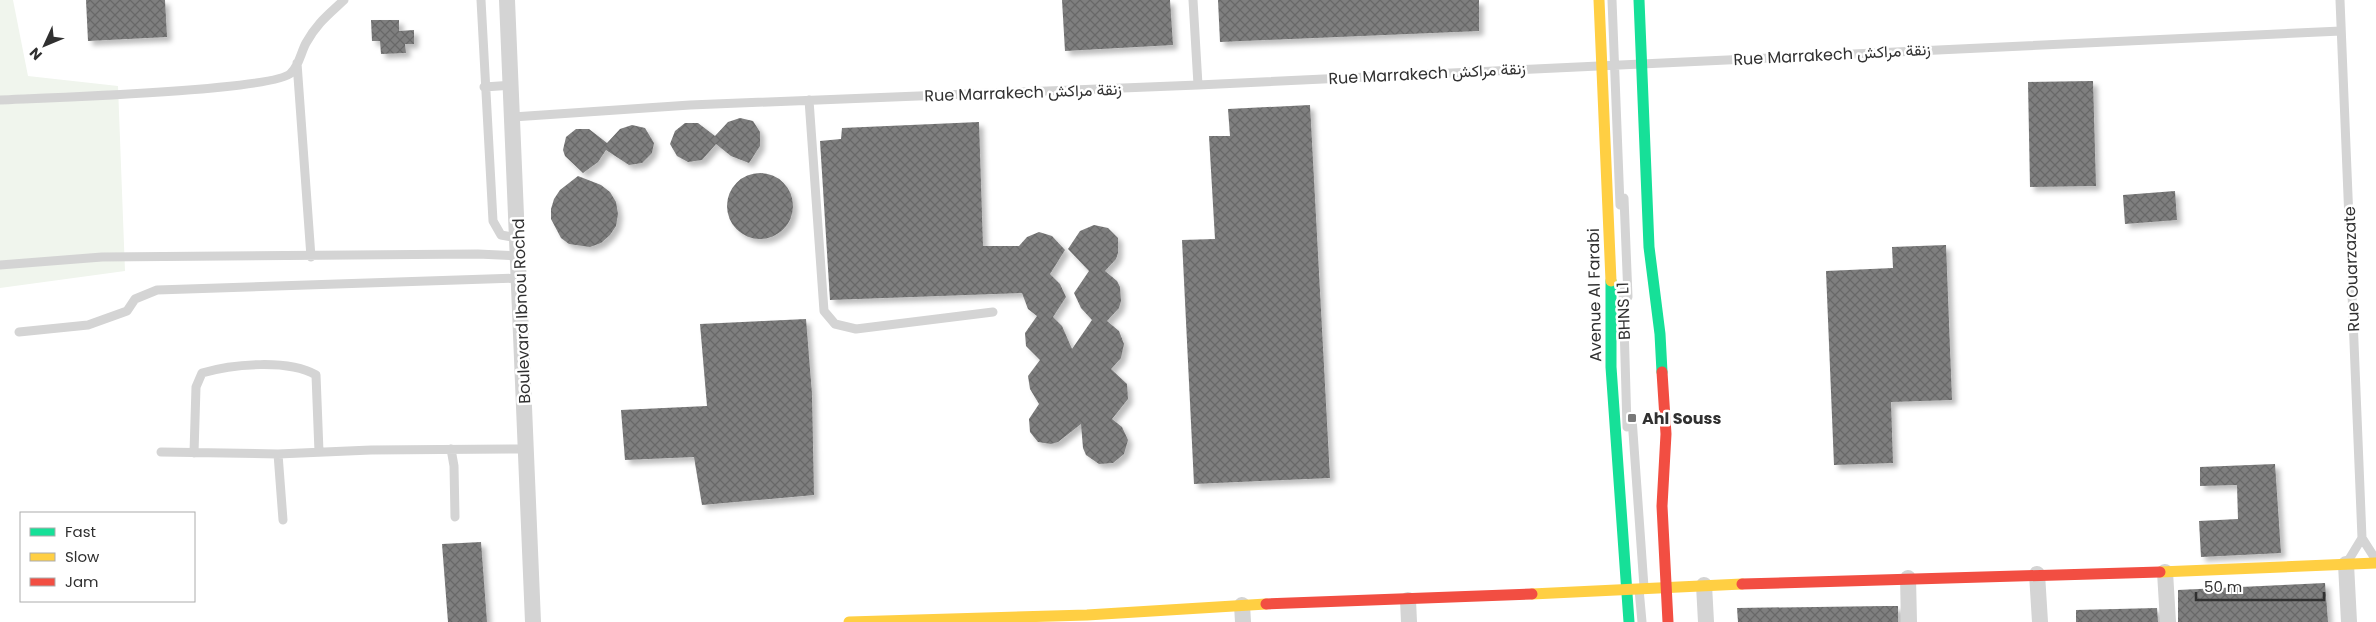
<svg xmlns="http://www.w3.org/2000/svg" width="2376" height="622" font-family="Poppins,Vazirmatn,sans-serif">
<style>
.grass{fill:#f0f5ed}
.building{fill:url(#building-cross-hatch);filter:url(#shadow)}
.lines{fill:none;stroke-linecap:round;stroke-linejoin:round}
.lane{stroke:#d4d4d4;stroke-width:9}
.street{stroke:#d4d4d4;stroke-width:16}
.fast{stroke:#16e098;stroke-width:11}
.slow{stroke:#ffcf43;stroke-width:11}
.jam{stroke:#f24e42;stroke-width:11}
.poi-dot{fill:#787878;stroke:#fff;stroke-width:2}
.labels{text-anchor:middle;stroke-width:5;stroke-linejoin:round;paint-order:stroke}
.street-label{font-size:16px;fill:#303030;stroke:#fff}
.poi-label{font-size:16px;font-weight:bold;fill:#303030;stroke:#fff;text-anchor:start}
</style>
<defs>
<pattern id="building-cross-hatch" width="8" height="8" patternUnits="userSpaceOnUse" patternTransform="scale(1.25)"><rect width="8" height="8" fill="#7f7f7f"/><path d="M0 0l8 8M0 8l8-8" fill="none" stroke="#686868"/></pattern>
<filter id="shadow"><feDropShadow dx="4.5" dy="4.5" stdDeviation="2.5" flood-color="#0004"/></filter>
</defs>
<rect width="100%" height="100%" fill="#fff"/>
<!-- grass -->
<path class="grass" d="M0,0H13L28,76L118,86L125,271L0,288Z"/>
<!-- building -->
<path class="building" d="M86,0H165L167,37L88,41Z
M1062,0H1170L1173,45L1065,51Z
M1218,0H1479V31L1220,42Z
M371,20H399V31L414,30V44H405L406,53L381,54L380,41H372Z
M2093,81L2096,186L2030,187L2028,82Z
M1310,105L1330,478L1194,484L1182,240L1215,239L1209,136H1230L1228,109Z
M740,118L753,121L760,132V146L749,163L731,156L716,144L702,160L688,162L677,156L670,144L675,131L685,123H698L715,136L728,122Z
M979,122L983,246H1019L1027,237L1039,232L1052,236L1065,250L1050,274L1060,284L1066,297L1053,317L1062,326L1072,349L1092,320L1081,308L1074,293L1089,271L1068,249L1080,231L1094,225L1108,228L1118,238V253L1116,259L1105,271L1117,281L1120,287L1121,301L1119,308L1107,321L1119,331L1124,344L1121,358L1111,369L1127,384L1128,399L1112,419L1122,427L1128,440L1124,454L1113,463L1099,464L1086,455L1083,448L1081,424L1058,442L1051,444L1038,442L1030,432L1029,419L1039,404L1030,389L1028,376L1040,360L1026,346L1025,333L1037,316L1028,309L1022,293L830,300L820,141L841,139L842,128Z
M632,125L645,128L654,143L652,153L642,163L629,165L606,150L598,162L583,173L565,156L563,150L566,137L576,129H589L607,143L620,129Z
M727 206a33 33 0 1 1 66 0a33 33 0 1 1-66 0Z
M578,176L601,185L610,192L616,202L618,214L616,226L610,235L601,243L590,247L569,244L561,238L551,219V209L554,199L560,190Z
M2175,191L2177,220L2125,224L2123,195Z
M1946,245L1952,400L1891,402L1893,463L1834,465L1826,271L1893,268L1892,247Z
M806,319L812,394L814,495L702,505L694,457L625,460L621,410L707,406L700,324Z
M2275,464L2281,553L2201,557L2199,521L2238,519L2237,485L2200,486V467Z
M481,542L487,622H448L442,544Z
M2325,583L2328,622H2178V590Z
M1886,606H1898V622H1738L1737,608Z
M2157,608L2158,622H2076V610Z"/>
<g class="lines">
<!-- lane -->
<path class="lane" d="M481,0L493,221L501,235L518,238
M1193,0L1198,85
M1612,0L1620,205
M2340,0L2362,538L2376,560
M297,63L311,257
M484,87L512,85
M0,100C40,98 274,91 291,73C299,66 301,52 306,43C317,23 328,15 344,0
M809,100L824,311L835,324L856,329L993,312
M513,117L690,105L1198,85L2341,31
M1624,198L1628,297
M0,265L102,257L478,254L519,256
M1623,290L1627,427
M19,332L88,325L127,311L135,299L157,290L520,278
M1632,418L1644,587
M451,449L454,466L455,517
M161,452L278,454L371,450L527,449
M194,453L196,387L202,373C233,364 288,359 316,375L319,452
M278,454L283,520
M2348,561L2362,538
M1639,589L1642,622"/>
<!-- street -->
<path class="street" d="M507,0L533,622
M2346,564L2349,622
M2165,572L2168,622
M2037,574L2040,622
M1908,578L1909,622
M1704,585L1706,622
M1408,600L1409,622
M1242,605L1243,622"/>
<!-- fast -->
<path class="fast" d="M1639,0L1649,247L1660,334L1662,372
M1611,281V367L1629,622"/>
<!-- slow -->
<path class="slow" d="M1599,0L1611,281
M2160,572L2376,563
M1532,594L1742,584
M849,622L1087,615L1266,604"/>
<!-- jam -->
<path class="jam" d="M1662,372L1666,434L1662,506L1668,622
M1742,584L2160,572
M1266,604L1532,594"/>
</g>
<!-- markers -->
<rect class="poi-dot" x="1627" y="413" width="10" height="10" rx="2.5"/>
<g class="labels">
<!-- street labels -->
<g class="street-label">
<text transform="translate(1832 54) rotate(-3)" y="6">Rue Marrakech زنقة مراكش</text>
<text transform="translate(1427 73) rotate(-3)" y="6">Rue Marrakech زنقة مراكش</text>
<text transform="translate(1023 92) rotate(-2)" y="6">Rue Marrakech زنقة مراكش</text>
<text transform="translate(2351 269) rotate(-92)" y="6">Rue Ouarzazate</text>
<text transform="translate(1594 295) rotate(-91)" y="6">Avenue Al Farabi</text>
<text transform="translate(521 311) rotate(-92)" y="6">Boulevard Ibnou Rochd</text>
<text transform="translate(1623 311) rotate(-92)" y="6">BHNS L1</text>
</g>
<!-- poi labels -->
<g class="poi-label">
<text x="1642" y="424">Ahl Souss</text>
</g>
</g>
<!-- legend -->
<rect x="20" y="512" width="175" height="90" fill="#ffffff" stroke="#acacac"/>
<rect x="30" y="528" width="25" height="8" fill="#16e098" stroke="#acacac"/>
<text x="65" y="537" font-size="15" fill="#303030">Fast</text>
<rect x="30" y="553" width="25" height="8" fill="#ffcf43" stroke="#acacac"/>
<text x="65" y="562" font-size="15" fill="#303030">Slow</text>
<rect x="30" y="578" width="25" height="8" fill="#f24e42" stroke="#acacac"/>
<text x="65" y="587" font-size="15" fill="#303030">Jam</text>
<!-- north arrow -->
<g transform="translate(45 45) rotate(226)" stroke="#ffffff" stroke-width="4" paint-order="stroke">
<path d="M0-4L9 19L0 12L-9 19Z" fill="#303030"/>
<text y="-8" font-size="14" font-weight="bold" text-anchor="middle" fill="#303030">N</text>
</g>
<!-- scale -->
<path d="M2196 592v8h128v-8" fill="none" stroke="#303030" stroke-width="2.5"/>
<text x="2204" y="592" font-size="15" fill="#303030" stroke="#ffffff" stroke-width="4" paint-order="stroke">50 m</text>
</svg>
